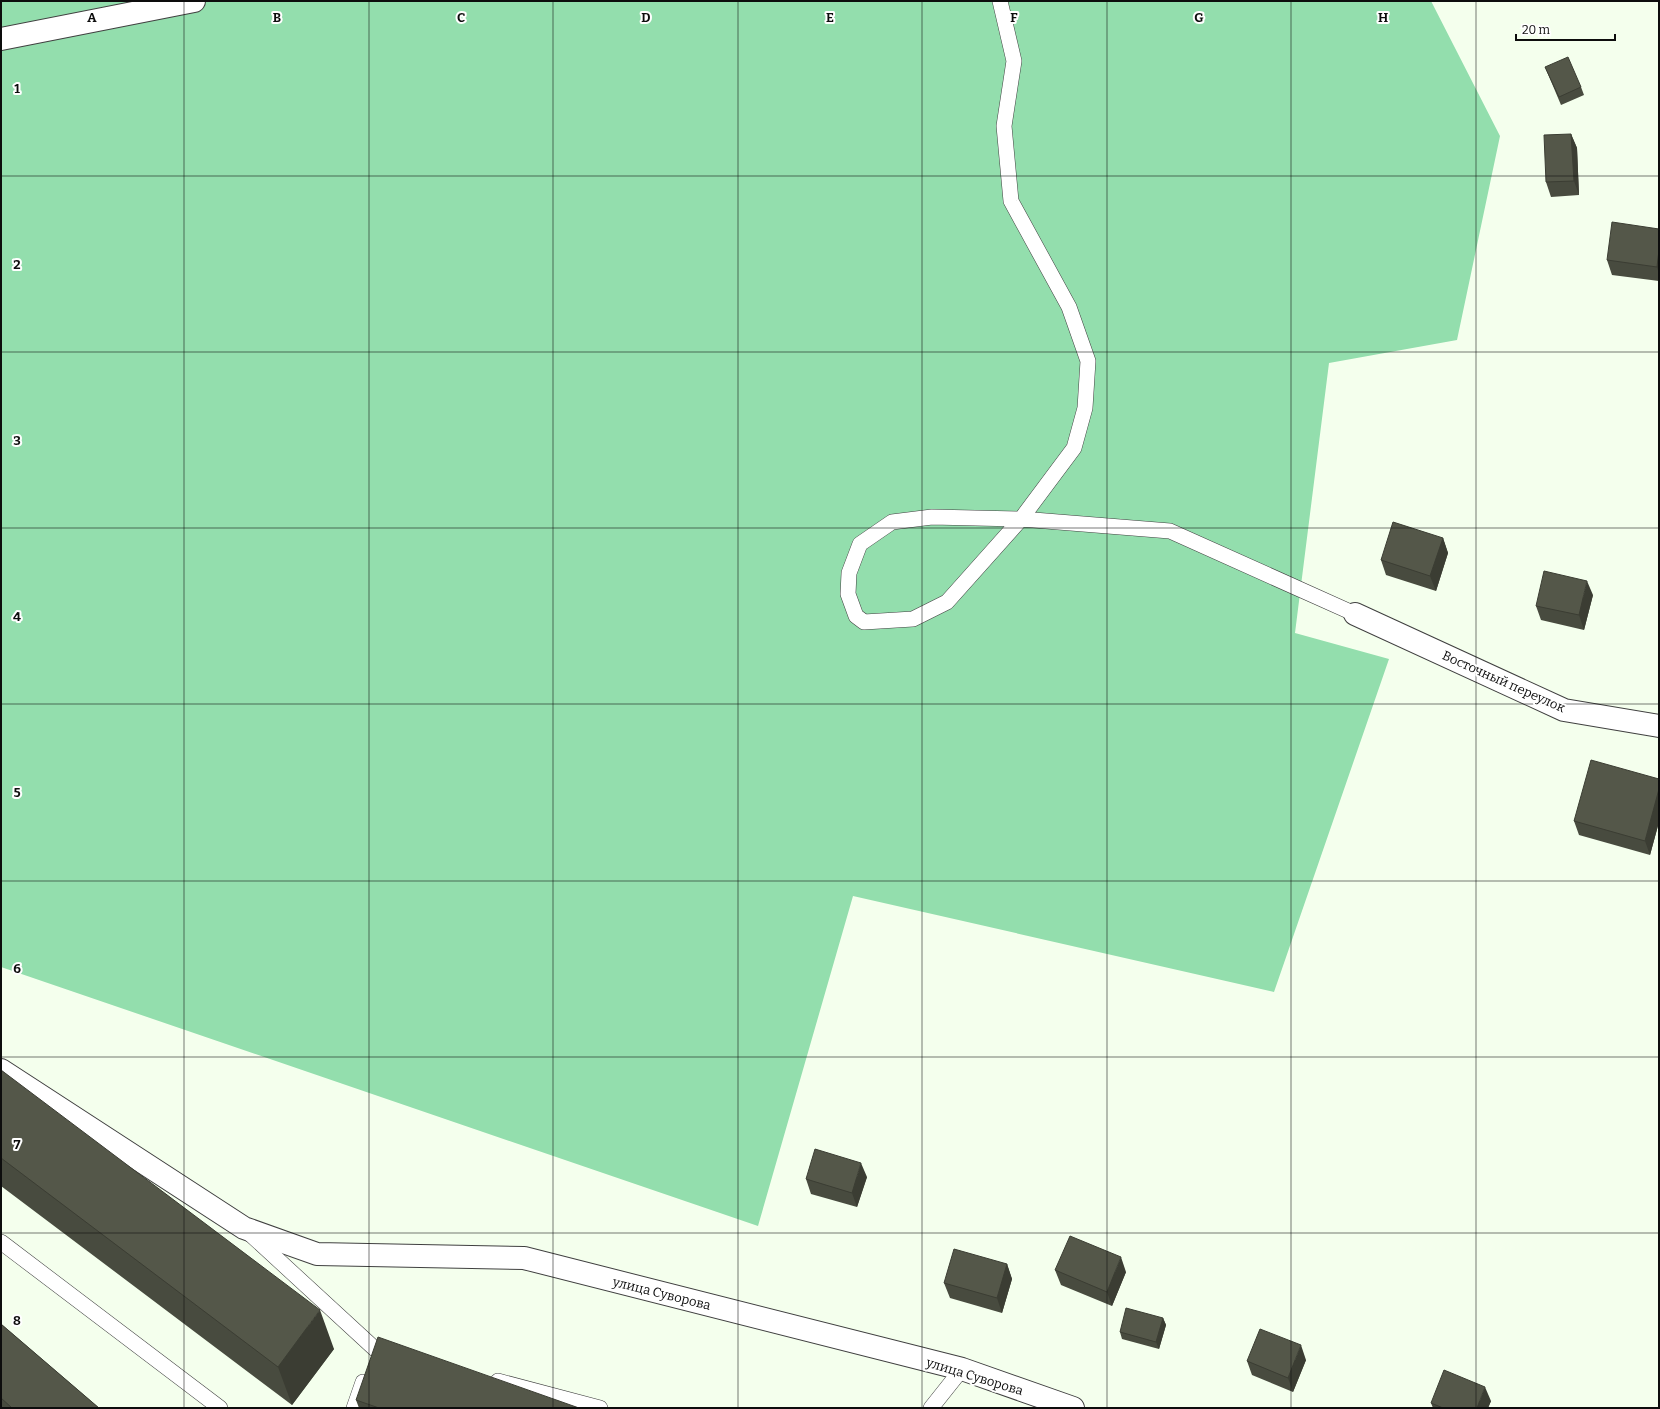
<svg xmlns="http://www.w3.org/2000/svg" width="1660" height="1409" font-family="Bitter,serif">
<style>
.forest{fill:#93dead}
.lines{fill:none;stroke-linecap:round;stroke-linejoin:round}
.lane-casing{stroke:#404040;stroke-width:16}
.street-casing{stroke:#404040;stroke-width:24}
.lane{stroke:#fff;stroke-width:15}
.street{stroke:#fff;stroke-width:22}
.wall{fill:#484b3f}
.shaded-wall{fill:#3b3d33}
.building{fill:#545749;stroke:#3b3d33}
.grid{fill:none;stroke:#0d0d0d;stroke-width:1;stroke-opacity:0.55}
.labels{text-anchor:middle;stroke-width:4;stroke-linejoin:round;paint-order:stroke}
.street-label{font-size:13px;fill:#0d0d0d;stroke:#fff}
.grid-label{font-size:13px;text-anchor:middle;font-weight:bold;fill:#0d0d0d;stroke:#fff;stroke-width:4;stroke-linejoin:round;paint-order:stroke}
</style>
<rect width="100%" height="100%" fill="#f4ffed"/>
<!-- forest -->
<path class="forest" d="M1,1H1431L1500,136L1457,340L1329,363L1295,633L1389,659L1274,992L853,896L758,1226L1,967Z"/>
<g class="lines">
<!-- lane casing -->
<g class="lane-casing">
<path id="lane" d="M1000,1L1014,61L1004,126L1011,201L1069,307L1088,361L1085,408L1074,448L1021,519L947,602L913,619L864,622L856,616L848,594L849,573L860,544L892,522L932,517L1021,519L1170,531L1355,614
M249,1233L375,1349L393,1353
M1,1242L220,1408
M498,1381L600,1408
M354,1408L363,1382
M931,1408L962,1369"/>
</g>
<!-- street casing -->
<g class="street-casing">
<path id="street" d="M1,39L194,1
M1355,614L1564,710L1659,726
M1,1070L244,1228L317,1254L524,1258L962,1369L1073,1408"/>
</g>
<!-- lane -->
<use href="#lane" class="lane"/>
<!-- street -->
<use href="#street" class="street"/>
</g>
<!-- wall -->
<path class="wall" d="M1545,67L1581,87L1584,95L1561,105Z
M1571,134L1577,148L1579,195L1551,197L1546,182Z
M1659,229V281L1612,275L1607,260Z
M1443,538L1448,553L1436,591L1386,575L1381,560Z
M1593,595L1584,630L1541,620L1536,606Z
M1659,779V822L1650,855L1579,835L1574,821Z
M1,1070L334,1349L292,1405L1,1186Z
M867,1177L857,1207L811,1194L806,1179Z
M1007,1264L1012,1279L1002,1313L950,1298L944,1283Z
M1055,1270L1126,1272L1112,1306L1061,1285Z
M1163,1318L1166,1325L1159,1349L1122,1339L1120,1332Z
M1,1324L99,1408H1Z
M1306,1360L1293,1392L1252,1375L1247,1361Z
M356,1400L579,1408H359Z
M1491,1401L1488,1408H1433L1431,1403Z"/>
<!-- shaded-wall -->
<path class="shaded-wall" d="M1571,134L1577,148L1579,195L1574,181Z
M1659,250V274L1657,267Z
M1443,538L1448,553L1436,591L1430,576Z
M1587,581L1593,595L1584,630L1579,615Z
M1659,789V822L1650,855L1645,841Z
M861,1163L867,1177L857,1207L852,1193Z
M1121,1257L1126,1272L1112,1306L1107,1292Z
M1007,1264L1012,1279L1002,1313L997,1298Z
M320,1310L334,1349L292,1405L278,1367Z
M1163,1318L1166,1325L1159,1349L1156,1342Z
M1301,1345L1306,1360L1293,1392L1288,1378Z
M1485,1387L1491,1401L1488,1408H1477Z"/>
<!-- building -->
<path class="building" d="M1568,57L1581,87L1559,97L1545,67Z
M1571,134L1574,181L1546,182L1544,135Z
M1612,222L1659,229V250L1657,267L1607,260Z
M1393,522L1443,538L1430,576L1381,560Z
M1544,571L1587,581L1579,615L1536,606Z
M1591,760L1659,779V789L1645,841L1574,821Z
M1,1070L320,1310L278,1367L1,1158Z
M815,1149L861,1163L852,1193L806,1179Z
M1070,1236L1121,1257L1107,1292L1055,1270Z
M954,1249L1007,1264L997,1298L944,1283Z
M1126,1308L1163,1318L1156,1342L1120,1332Z
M1,1324L99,1408H12L1,1398Z
M1260,1329L1301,1345L1288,1378L1247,1361Z
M378,1337L579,1408H379L356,1400Z
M1444,1370L1485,1387L1477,1408H1443L1431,1403Z"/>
<!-- grid -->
<path class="grid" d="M184,1V1408M369,1V1408M553,1V1408M738,1V1408M922,1V1408M1107,1V1408M1291,1V1408M1476,1V1408M1,176H1659M1,352H1659M1,528H1659M1,704H1659M1,881H1659M1,1057H1659M1,1233H1659"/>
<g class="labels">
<!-- street labels -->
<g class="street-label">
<text transform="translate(1504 681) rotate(24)" y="5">Восточный переулок</text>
<text transform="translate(662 1293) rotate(14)" y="5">улица Суворова</text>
<text transform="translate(975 1376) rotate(17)" y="5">улица Суворова</text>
</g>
</g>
<g class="grid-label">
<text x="92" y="22">A</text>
<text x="277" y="22">B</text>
<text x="461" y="22">C</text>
<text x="646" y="22">D</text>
<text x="830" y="22">E</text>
<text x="1014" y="22">F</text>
<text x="1199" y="22">G</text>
<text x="1383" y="22">H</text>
<text x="17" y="93">1</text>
<text x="17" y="269">2</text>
<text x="17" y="445">3</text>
<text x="17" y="621">4</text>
<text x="17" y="797">5</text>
<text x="17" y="973">6</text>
<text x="17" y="1149">7</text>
<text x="17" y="1325">8</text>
</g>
<!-- border -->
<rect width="1660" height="1409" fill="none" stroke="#0d0d0d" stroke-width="4"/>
<!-- scale -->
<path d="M1516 34v6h99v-6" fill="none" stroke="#0d0d0d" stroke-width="2"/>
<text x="1522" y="34" font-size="12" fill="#0d0d0d" stroke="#ffffff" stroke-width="3" paint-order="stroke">20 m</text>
</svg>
